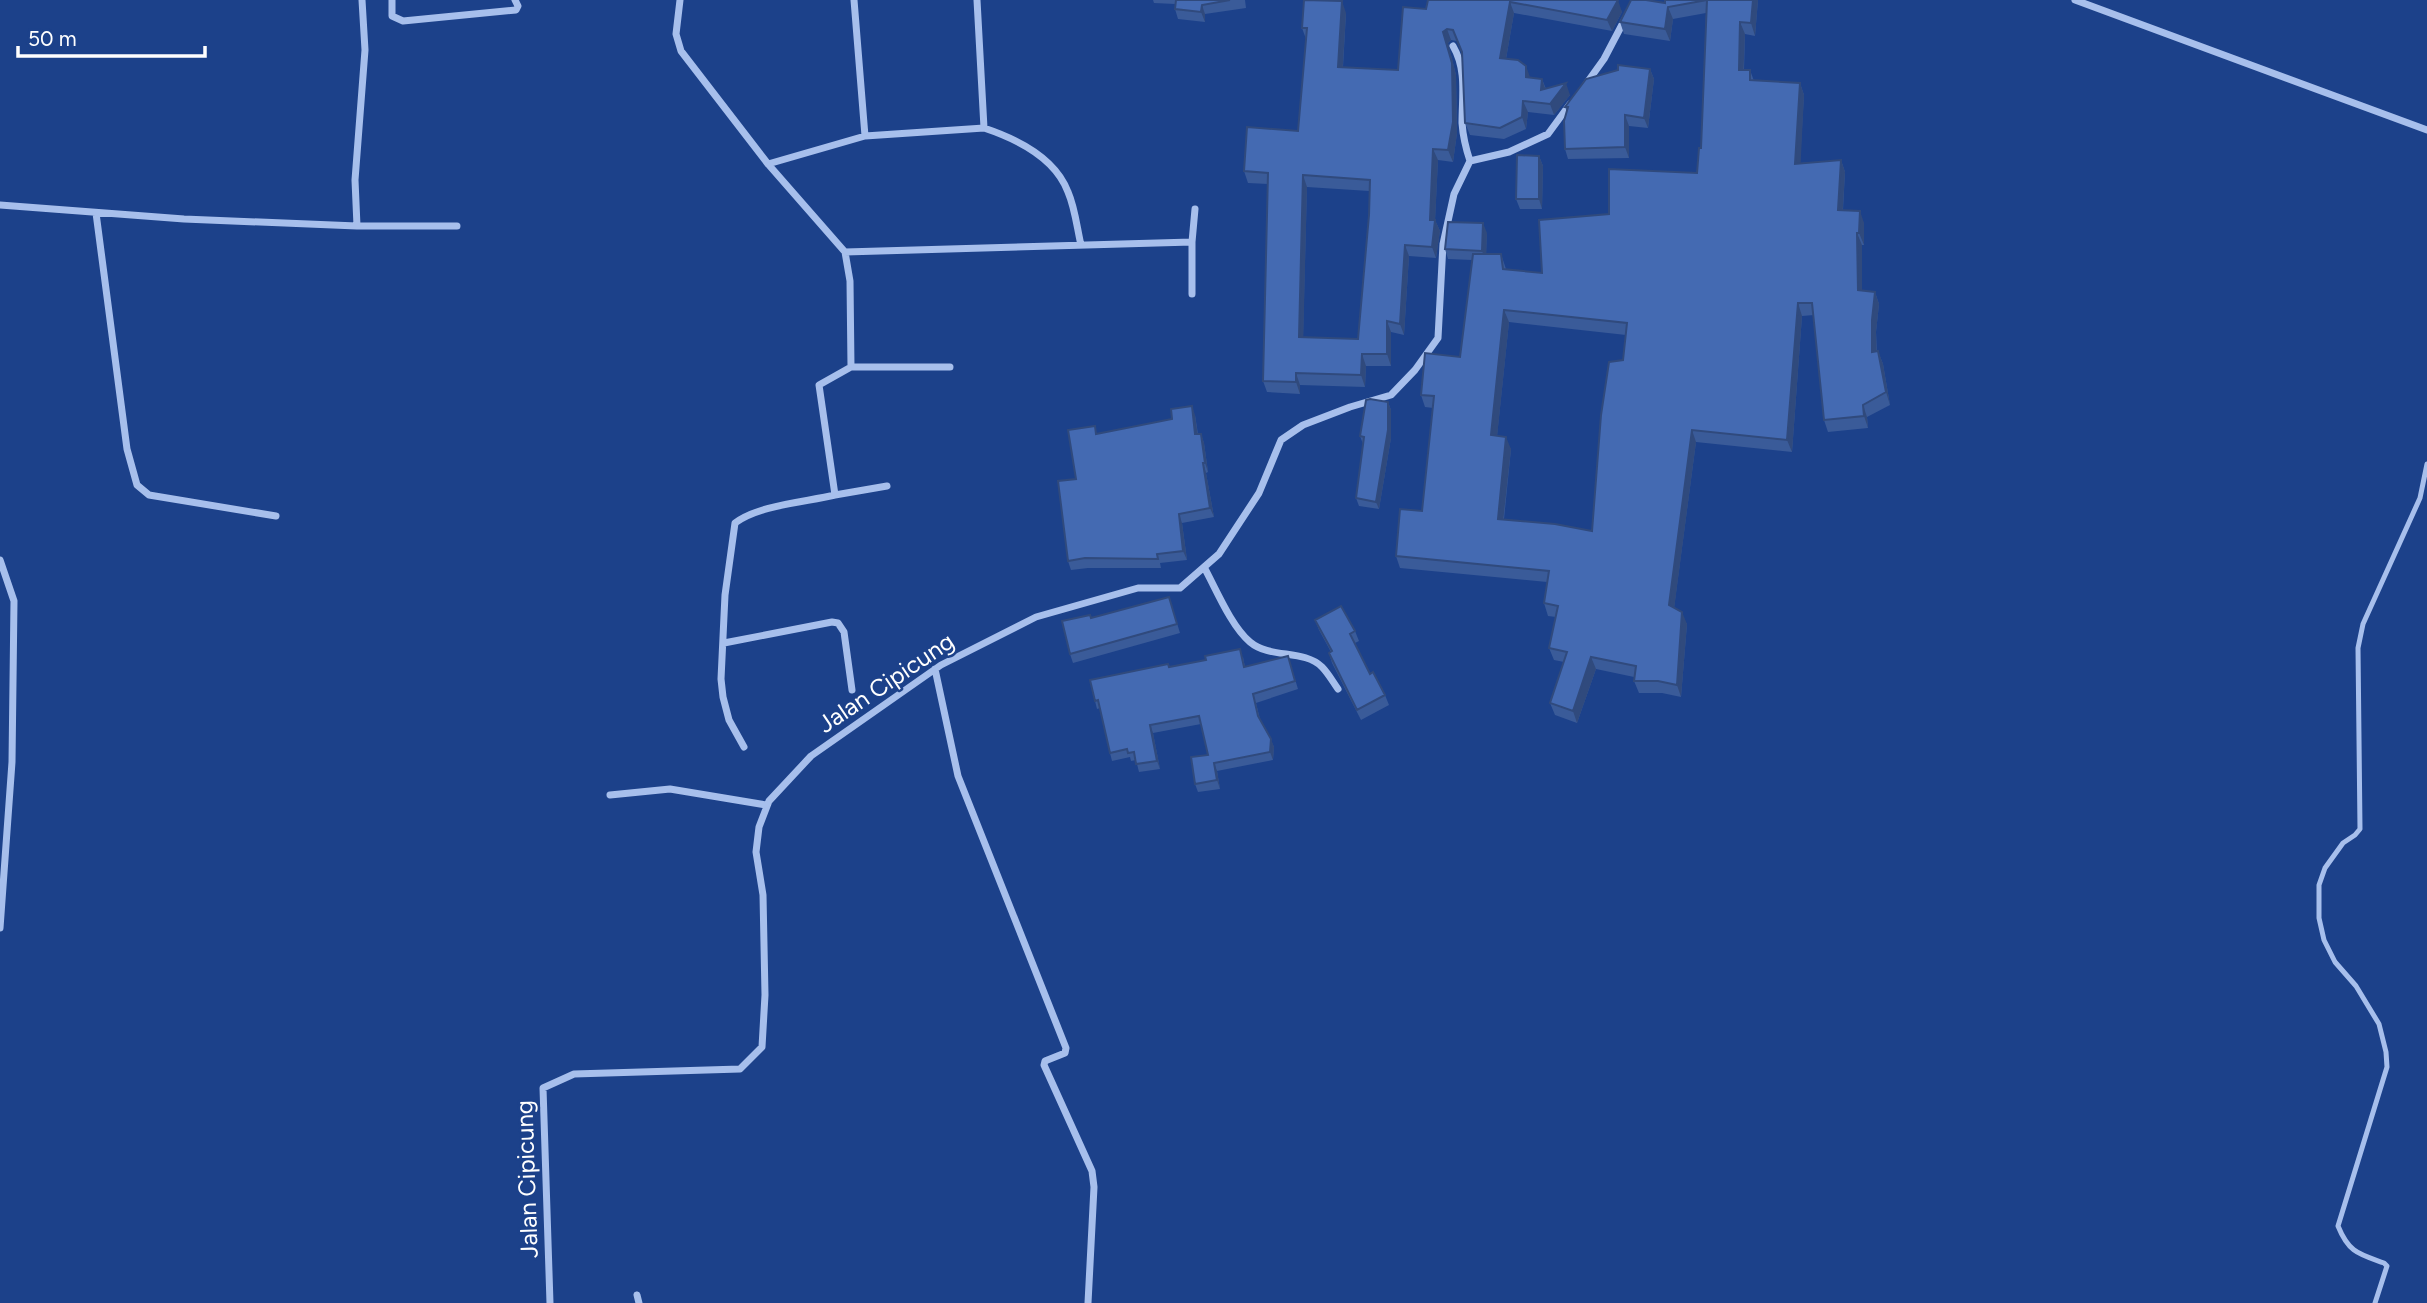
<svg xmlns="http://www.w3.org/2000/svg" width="2427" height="1303" font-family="Figtree,sans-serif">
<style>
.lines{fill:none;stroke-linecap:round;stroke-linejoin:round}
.lane{stroke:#a7bfec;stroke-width:5}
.street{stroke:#a7bfec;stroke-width:7}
.wall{fill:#3a5b99;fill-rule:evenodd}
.shaded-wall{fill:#304a7d}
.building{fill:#446ab2;stroke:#304a7d;stroke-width:2;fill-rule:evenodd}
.labels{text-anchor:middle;stroke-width:5;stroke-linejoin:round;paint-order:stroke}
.street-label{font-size:24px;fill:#fff;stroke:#1c418a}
</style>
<rect width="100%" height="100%" fill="#1c418a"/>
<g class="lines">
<!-- lane -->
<path class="lane" d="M2375,1303L2387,1266L2384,1263C2359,1254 2349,1253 2338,1226L2387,1067L2386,1052L2379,1024L2356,986L2335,962L2324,940L2319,918V885L2325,868L2343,843L2355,835L2360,829L2358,648L2363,624L2420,498L2427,464"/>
<!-- street -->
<path class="street" d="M362,0L365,50L355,180L357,226H457
M392,0V16L403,21L516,10L518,6L515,0
M680,0L676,34L681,51L768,164L845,252L850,281L851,367H950
M854,0L865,136
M2075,0L2427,130
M1453,46C1467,70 1462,96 1462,123C1463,137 1466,149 1470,161
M1586,84L1604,59L1625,19
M984,128C1017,139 1055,157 1068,192C1075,208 1077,228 1081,245
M768,164L865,136L984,128L977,0
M0,205L184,219L357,226
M96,213L127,449L137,485L149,495L276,516
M1192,242V294
M845,252L1192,242L1195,209
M835,495L887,486
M0,560L14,601L12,762L0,928
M1204,567C1216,589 1231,626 1250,642C1270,659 1304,649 1322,667C1328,673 1333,682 1338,689
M724,643L832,622L838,623L844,632L852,690
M935,669L958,776L1066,1048L1065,1053L1045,1061L1044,1065L1092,1171L1094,1187L1088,1303
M744,747L729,720L723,697L721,679L725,595L735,523C759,505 806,502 835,495L819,385L851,367
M610,795L670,789L766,805
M637,1295L639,1303
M550,1303L543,1088L574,1074L740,1069L762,1047L765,995L763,895L756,852L759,827L769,801L811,756L941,665L1036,617L1138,588H1180L1219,554L1259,493L1281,440L1303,425L1350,407L1391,395L1415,370L1438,338L1443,244L1454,194L1470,161L1509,152L1548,134L1570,104"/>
</g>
<!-- wall -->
<path class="wall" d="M1153,0H1245L1246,8L1205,14V22L1178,19L1175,9V4L1154,3Z
M1428,0H1615L1622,12L1612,31L1514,13L1506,59L1530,78L1542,79L1546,89L1570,95L1554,115L1528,112L1526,129L1504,139L1470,135L1465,123L1462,54L1457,41L1451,40L1448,43L1456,75L1457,133L1453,162L1438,160L1435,220L1440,231L1436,258L1409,256L1404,335L1391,332V366H1366L1365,387L1300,385V394L1267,392L1263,381L1268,184L1248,183L1244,171L1298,131L1306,39L1302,28L1346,13L1343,67L1398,70L1426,9ZM1307,187L1369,191V215L1358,339L1303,338Z
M1665,0H1758L1755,36L1745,34L1744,70H1750L1754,81L1800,83L1804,95L1800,163L1841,160L1845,172L1843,210L1864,223V245H1862V290L1875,292L1879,304L1876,332L1877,352L1878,351L1883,364L1890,405L1867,417L1868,428L1828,432L1824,420L1814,315L1802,316L1792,452L1696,442L1674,608L1687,624L1681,697L1662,693H1639L1634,681V677L1596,669L1577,723L1555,715L1550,703L1564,662L1554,660L1549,648L1556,617L1548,616L1544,603L1547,582L1400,568L1396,556L1422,511L1433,408L1425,407L1421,395L1460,357L1472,260L1448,259L1445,249L1487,233L1486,254H1501L1506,269L1542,273L1609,214L1697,173L1701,148L1706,13L1673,19L1670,41L1624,34L1620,22L1665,3ZM1509,322L1626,335L1623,360L1592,531L1504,519L1511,449L1497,436Z
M1650,69L1654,79L1648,128L1629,126V158L1568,159L1565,149L1567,112L1565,107Z
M1539,156L1543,166L1542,209H1520L1516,199Z
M1388,402L1391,410V438L1379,509L1359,506L1356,498L1363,444L1360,436Z
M1195,415L1198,434H1201L1204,443L1208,472L1206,473L1214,517L1182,523L1187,560L1160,563L1161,568H1088L1071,570L1068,561L1076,479Z
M1169,597L1180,633L1073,663L1070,654L1091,618Z
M1315,620L1355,631L1359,641L1355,643L1370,674L1385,695L1389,705L1361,720L1332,663L1329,653L1331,652L1319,630Z
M1288,656L1298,689L1256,703L1260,719L1274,747L1273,760L1217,771L1220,789L1198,792L1195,784L1208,755L1201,724L1153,733L1160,769L1139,772L1136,760L1131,761L1130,757L1112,761L1110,753L1100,708L1097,709L1095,701L1169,667L1243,657L1245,667Z"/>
<!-- shaded-wall -->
<path class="shaded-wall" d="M1618,0L1622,12L1612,31L1607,20Z
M1753,0H1758L1755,36L1751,23Z
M1342,1L1346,13L1342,79L1338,67Z
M1510,2L1514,13L1504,70L1500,58Z
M1202,5L1205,14V22L1201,12Z
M1668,7L1673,19L1670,41L1665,29Z
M1740,22L1745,34L1743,82L1739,70Z
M1447,29L1451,40L1448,43L1456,75L1457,133L1453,162L1448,150L1443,32Z
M1526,66L1530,77H1526Z
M1650,69L1654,79L1648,128L1644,118Z
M1542,79L1546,91L1541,90Z
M1566,83L1570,95L1554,115L1550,104Z
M1800,83L1804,95L1800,176L1795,164Z
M1523,101L1528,112L1526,129L1522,117Z
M1625,115L1629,126V158L1625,147Z
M1433,149L1438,160L1435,223V220L1440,231L1436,258L1432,247L1430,220Z
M1539,156L1543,166L1542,209L1539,199Z
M1841,160L1845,172L1842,222L1838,210Z
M1303,175L1307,187L1303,349L1299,337Z
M1860,211L1864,223V245L1859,233Z
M1483,223L1487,233L1486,261L1482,251Z
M1857,233L1862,245V302L1858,290Z
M1405,245L1409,256L1404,335L1400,324Z
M1875,292L1879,304L1876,332L1877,364L1872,352V320Z
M1798,303L1802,316L1792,452L1787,440Z
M1504,310L1509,322L1496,447L1491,435Z
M1387,321L1391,332V366L1387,354Z
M1878,351L1883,364L1890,405L1886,392Z
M1362,354L1366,366L1365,387L1361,375Z
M1296,373L1300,385V394L1296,382Z
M1388,402L1391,410V438L1379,509L1376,502Z
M1863,405L1867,417L1868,428L1864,416Z
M1192,406L1195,415L1199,444L1195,434Z
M1692,430L1696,442L1673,617L1669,605Z
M1201,434L1204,443L1208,472L1205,463Z
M1506,437L1511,449L1502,531L1498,519Z
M1203,463L1206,473L1214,517L1210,508Z
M1179,514L1182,523L1187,560L1183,551Z
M1682,612L1687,624L1681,697L1677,685Z
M1591,657L1596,669L1577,723L1573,711Z
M1150,725L1153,733L1160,769L1157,761Z
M1271,739L1274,747L1273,760L1270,752Z
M1214,763L1217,771L1220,789L1217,780Z"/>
<!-- building -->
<path class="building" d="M1176,0H1230L1202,5L1201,12L1175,9Z
M1304,0L1342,1L1338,67L1398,70L1403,7L1426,9L1428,0H1618L1607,20L1510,2L1500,58L1518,60L1526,66V77L1542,79L1541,90L1566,83L1550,104L1523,101L1522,117L1500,128L1465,123L1462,52L1453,30L1447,29L1443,32L1452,63L1453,122L1448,150L1433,149L1430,220H1435L1432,247L1405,245L1400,324L1387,321V354H1362L1361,375L1296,373V382L1263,381L1268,173L1244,171L1247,127L1298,131L1307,28H1302ZM1303,175L1370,180L1369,215L1358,339L1299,337Z
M1631,0H1646L1665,3V0H1753L1751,23L1740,22L1739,70H1750V80L1800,83L1795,164L1841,160L1838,210L1860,211L1859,233H1857L1858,290L1875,292L1872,320V352L1878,351L1886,392L1863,405L1864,416L1824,420L1812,303H1798L1787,440L1692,430L1669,605L1682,612L1677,685L1658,681H1634L1636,666L1591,657L1573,711L1550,703L1567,652L1549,648L1558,606L1544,603L1549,571L1396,556L1400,509L1422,511L1434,396L1421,395L1425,353L1460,357L1473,254H1501L1503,269L1542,273L1539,220L1609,214V169L1697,173L1699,148H1701L1707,0L1668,7L1665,29L1620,22ZM1504,310L1627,323L1623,360L1609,362L1601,415L1592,531L1555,524L1498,519L1506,437L1491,435Z
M1618,65L1650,69L1644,118L1625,115V147L1565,149L1564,121L1568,107H1565L1586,79L1618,70Z
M1517,155L1539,156V199H1516Z
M1448,222L1483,223L1482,251L1445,249Z
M1370,399L1388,402V430L1376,502L1356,498L1364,437L1360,436L1366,400Z
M1192,406L1195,434H1201L1205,463H1203L1210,508L1179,514L1183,551L1157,554L1158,559L1085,558L1068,561L1058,481L1076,479L1068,430L1095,426L1096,434L1172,419L1171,409Z
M1169,597L1177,624L1070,654L1062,621L1090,615L1091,618Z
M1341,606L1355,631L1350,634L1370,674L1373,672L1385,695L1357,710L1329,653L1332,651L1315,620Z
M1240,649L1244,667L1288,656L1295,681L1253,694L1258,716L1271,739L1270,752L1214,763L1217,780L1195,784L1191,757L1208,755L1199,716L1150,725L1157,761L1136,764L1134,752L1128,753L1127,749L1110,753L1098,700L1095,701L1090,680L1168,664L1169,667L1206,660L1205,656Z"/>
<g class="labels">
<!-- street labels -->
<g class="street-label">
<text transform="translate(886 683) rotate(-34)" y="8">Jalan Cipicung</text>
<text transform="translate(527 1179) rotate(-92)" y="8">Jalan Cipicung</text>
</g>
</g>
<!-- scale -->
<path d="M18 46v10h187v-10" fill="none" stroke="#ffffff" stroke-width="3.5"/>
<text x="28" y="46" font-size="21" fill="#ffffff" stroke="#1c418a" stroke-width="5" paint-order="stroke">50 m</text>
</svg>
